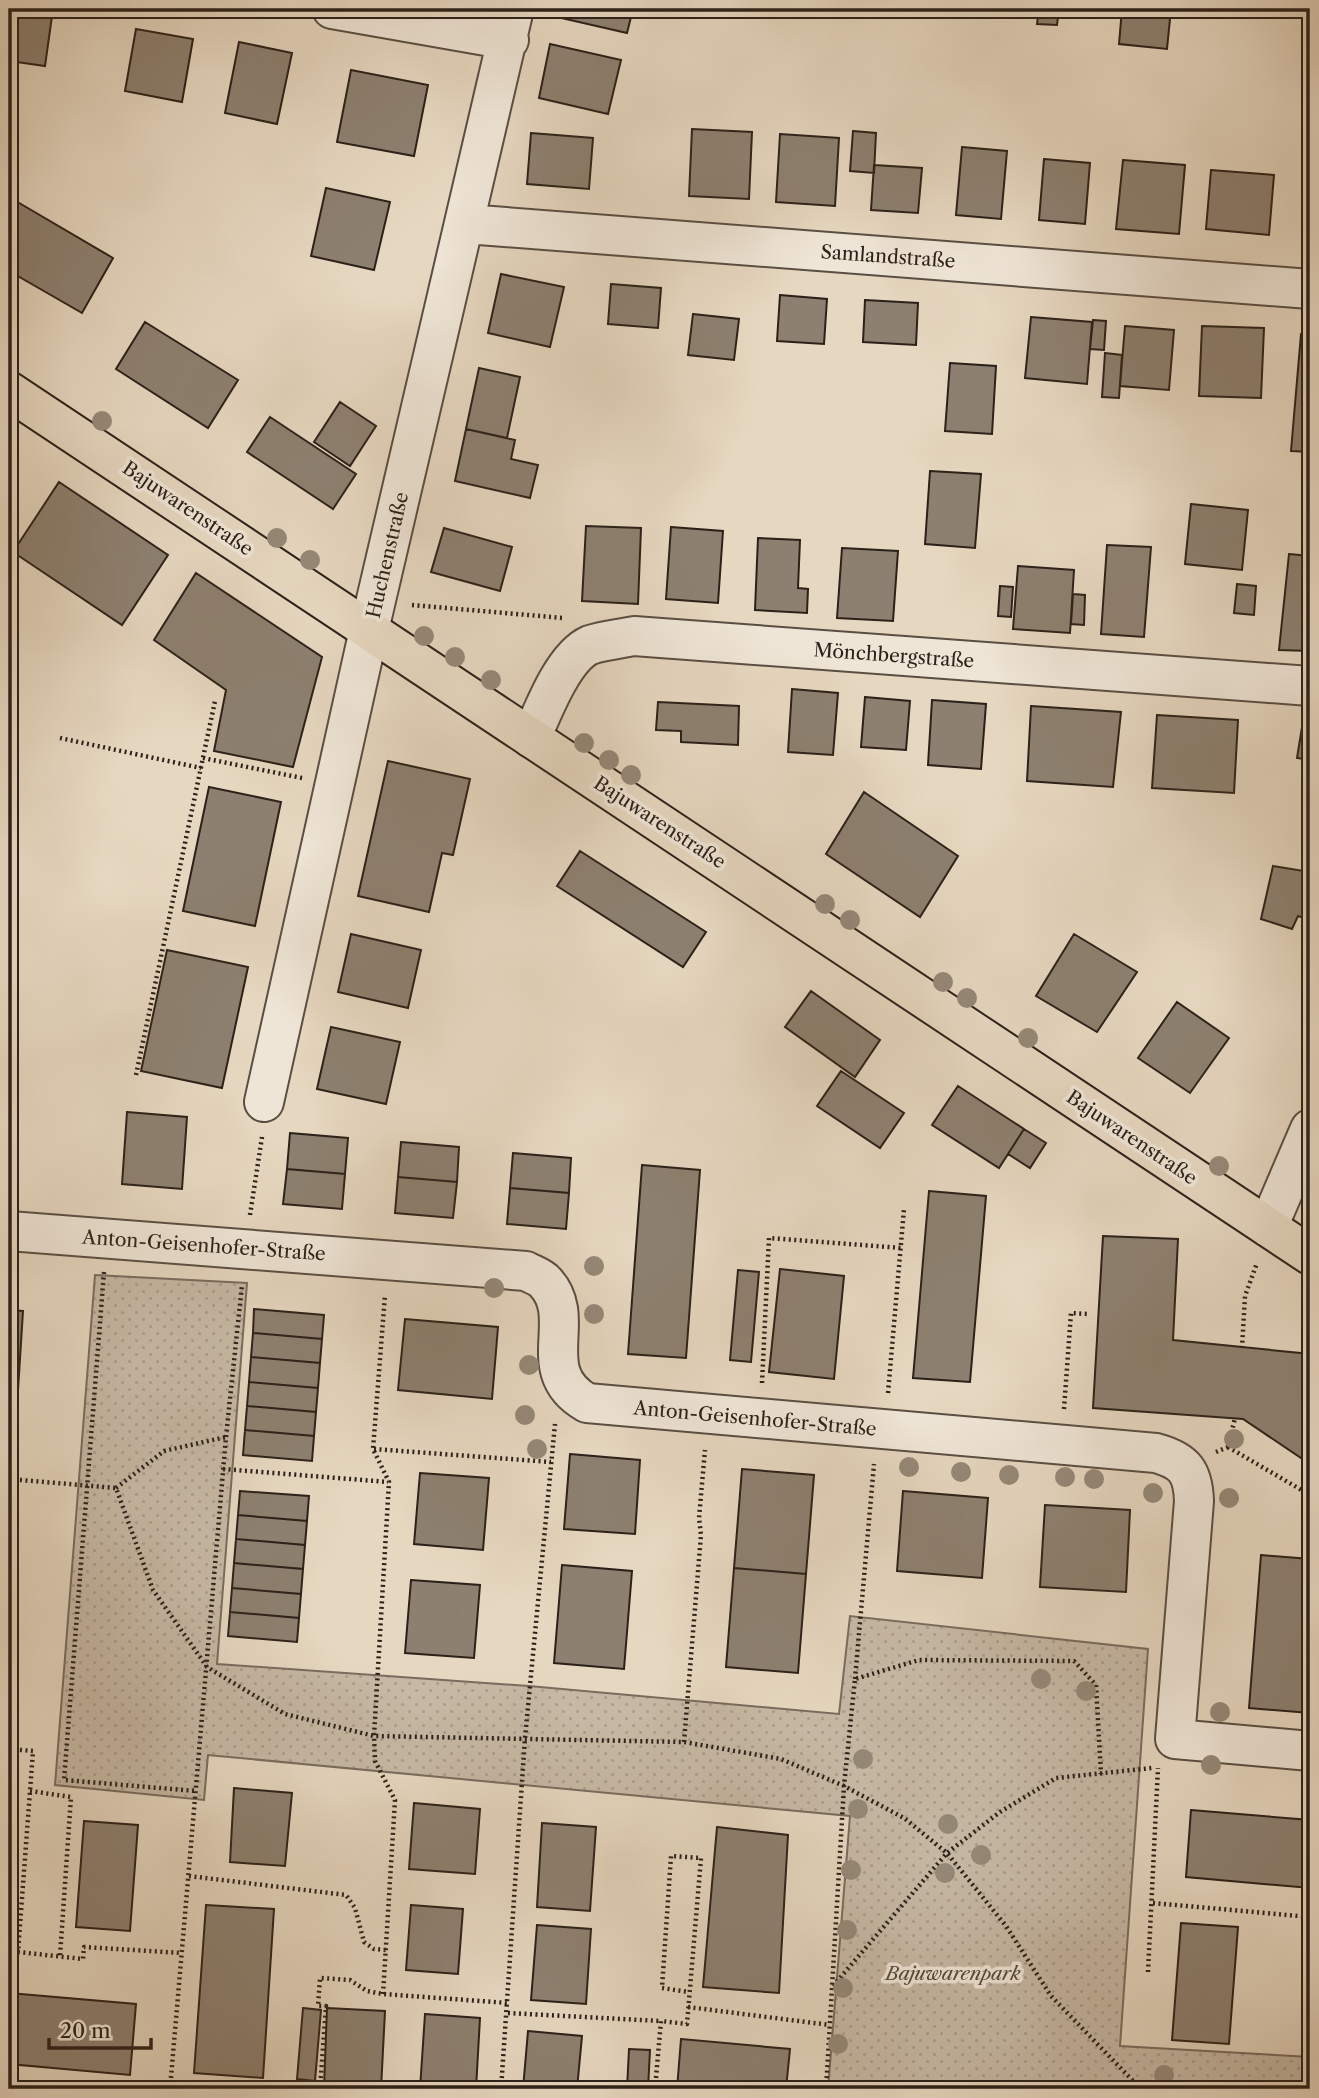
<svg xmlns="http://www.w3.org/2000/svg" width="1319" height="2098" font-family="'Libre Caslon Text',serif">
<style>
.park{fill:url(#park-dots);stroke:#796c5e;stroke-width:2}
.building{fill:#8d8070;stroke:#2c2119;stroke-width:2}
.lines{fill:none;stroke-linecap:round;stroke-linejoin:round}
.minor-casing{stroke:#5a4e43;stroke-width:42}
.major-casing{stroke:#2c2119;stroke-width:42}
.path{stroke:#2c2119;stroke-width:4.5;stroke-dasharray:2 3.5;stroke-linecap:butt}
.minor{stroke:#efe5d6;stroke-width:38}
.major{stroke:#e6d7c0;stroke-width:38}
.tree{fill:#958877}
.labels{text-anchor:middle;stroke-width:7;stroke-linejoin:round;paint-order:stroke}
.street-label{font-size:19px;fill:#2c2119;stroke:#efe5d6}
.park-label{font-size:19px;font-style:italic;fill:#52473c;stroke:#efe5d6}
</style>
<defs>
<pattern id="park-dots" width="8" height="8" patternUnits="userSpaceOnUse" patternTransform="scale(1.75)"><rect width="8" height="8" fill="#c6b8a4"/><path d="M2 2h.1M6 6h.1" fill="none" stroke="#aa9e8d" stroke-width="1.8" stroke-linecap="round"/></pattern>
</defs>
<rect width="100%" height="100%" fill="#e6d7c0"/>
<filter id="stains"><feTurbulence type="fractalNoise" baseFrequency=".00286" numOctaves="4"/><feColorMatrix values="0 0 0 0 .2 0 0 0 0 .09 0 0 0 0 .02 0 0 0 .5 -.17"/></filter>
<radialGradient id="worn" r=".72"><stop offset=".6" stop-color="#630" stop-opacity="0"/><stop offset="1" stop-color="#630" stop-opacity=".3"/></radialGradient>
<!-- park -->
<path class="park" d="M95,1275L247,1283L217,1664L529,1686L839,1714L850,1616L1148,1649L1120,2046L1310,2057V2089H828L850,1816L208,1755L204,1800L55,1785Z"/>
<!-- building -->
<path class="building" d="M9,9H53L45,66L9,61Z
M559,9H633L627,33L557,17Z
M1039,9H1059L1057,25L1037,24Z
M1122,9H1171L1167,49L1119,44Z
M136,29L193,39L182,102L125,91Z
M239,42L292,53L277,124L225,113Z
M550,44L621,60L608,114L539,98Z
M351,70L428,85L414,156L337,142Z
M692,129L752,132L749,199L689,196Z
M853,131L876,133L874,173L850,171Z
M531,133L593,138L589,189L527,184Z
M780,134L839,138L835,206L776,202Z
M962,147L1007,151L1001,219L956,215Z
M1044,159L1090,163L1085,224L1039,220Z
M1123,160L1185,165L1179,234L1116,229Z
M874,165L922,168L918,213L871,210Z
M1211,170L1274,175L1269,235L1206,229Z
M326,188L390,202L374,270L311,256Z
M9,197L113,258L82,313L9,271Z
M501,274L564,287L550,347L488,333Z
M611,284L661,288L658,328L608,324Z
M780,295L827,299L824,344L777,341Z
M865,300L918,303L916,345L863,342Z
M693,314L739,319L734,360L688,355Z
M1031,317L1092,322L1087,384L1025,378Z
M1093,320L1106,321L1104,350L1090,349Z
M145,322L238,380L208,428L116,369Z
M1125,326L1174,330L1169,390L1120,386Z
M1202,326L1264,328L1261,398L1199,396Z
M1301,334H1310V452L1291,451Z
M1105,353L1122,355L1119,398L1102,397Z
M950,363L996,366L992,434L945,431Z
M479,368L520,377L507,438L466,429Z
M340,402L376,426L350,466L314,442Z
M270,417L356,474L333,509L247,452Z
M466,429L515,440L511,459L538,465L530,498L455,481Z
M930,471L981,474L975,548L925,544Z
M59,482L168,555L122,625L13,552Z
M1191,504L1248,510L1242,570L1185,564Z
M586,526L641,528L638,604L582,601Z
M671,527L723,531L718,603L666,599Z
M444,528L512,547L500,591L431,572Z
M758,538L800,540L798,588L808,589L807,613L755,610Z
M1107,545L1151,547L1144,637L1101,634Z
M842,548L898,551L893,621L837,618Z
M1289,554L1310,556V651L1279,650Z
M1018,566L1074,570L1070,633L1013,629Z
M196,573L322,657L293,767L214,751L226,690L154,640Z
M1237,584L1256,586L1254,615L1234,613Z
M1000,586L1013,587L1011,617L998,616Z
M1073,594L1085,595L1084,625L1071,624Z
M792,689L838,693L833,755L788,752Z
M865,697L910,701L906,750L861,747Z
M932,700L986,704L981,769L928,765Z
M658,702L739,706L738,745L681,742V731L656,730Z
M1031,706L1121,712L1113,787L1027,781Z
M1157,715L1238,720L1234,793L1152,788Z
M1303,721L1310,722V760L1297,758Z
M388,761L470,779L453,855L442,853L429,912L358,896Z
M209,787L281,802L255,926L183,911Z
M864,792L958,856L920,917L826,854Z
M580,851L706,932L683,967L557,886Z
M1273,866L1310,872V920L1298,916L1292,929L1261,919Z
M351,934L421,950L408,1008L338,992Z
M1074,934L1137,972L1097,1032L1036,996Z
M167,950L248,967L222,1088L141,1071Z
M811,991L880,1040L855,1077L785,1027Z
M1177,1002L1229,1038L1190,1093L1138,1058Z
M331,1027L400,1042L386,1104L317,1089Z
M841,1071L904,1113L880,1148L817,1106Z
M958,1086L1024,1129L999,1168L932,1125Z
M127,1112L187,1117L182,1189L122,1184Z
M1024,1129L1046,1143L1030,1168L1008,1154Z
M290,1133L348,1138L345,1174L287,1169Z
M401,1142L459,1147L457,1182L398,1177Z
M513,1153L571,1158L569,1193L510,1188Z
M642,1165L700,1170L686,1358L628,1354Z
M287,1169L345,1174L342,1209L283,1204Z
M398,1177L457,1182L453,1218L395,1213Z
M510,1188L569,1193L566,1229L507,1224Z
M929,1191L986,1196L970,1382L913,1378Z
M1103,1236L1178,1239L1173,1340L1310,1354V1464L1243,1419L1093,1408Z
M780,1269L844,1276L834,1379L769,1372Z
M738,1270L759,1272L751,1362L730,1360Z
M254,1309L324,1315L322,1339L253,1333Z
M9,1310L23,1311L17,1406H9Z
M405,1319L498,1327L492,1399L398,1390Z
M253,1333L322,1339L320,1363L251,1357Z
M251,1357L320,1363L318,1388L249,1382Z
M249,1382L318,1388L316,1412L247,1406Z
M247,1406L316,1412L314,1436L245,1430Z
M245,1430L314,1436L312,1461L243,1455Z
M570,1454L640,1460L635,1534L564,1529Z
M742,1469L814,1475L806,1574L734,1568Z
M420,1473L489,1478L483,1550L414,1544Z
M240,1491L309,1496L307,1521L238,1515Z
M903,1491L988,1498L982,1578L897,1571Z
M1045,1505L1130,1510L1126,1592L1040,1587Z
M238,1515L307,1521L305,1545L236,1539Z
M236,1539L305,1545L303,1569L234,1563Z
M1261,1555L1310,1559V1713L1249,1708Z
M234,1563L303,1569L301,1594L232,1588Z
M562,1565L632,1571L624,1669L554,1663Z
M734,1568L806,1574L798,1673L726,1667Z
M411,1580L480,1585L474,1658L405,1653Z
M232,1588L301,1594L299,1618L230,1612Z
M230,1612L299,1618L297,1642L228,1636Z
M234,1788L292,1793L285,1866L230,1862Z
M414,1803L480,1809L475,1874L409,1869Z
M1191,1810L1310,1820V1888L1186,1877Z
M84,1821L138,1825L130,1931L76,1927Z
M542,1823L596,1827L590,1911L537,1907Z
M717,1827L788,1835L779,1993L703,1987Z
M206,1905L274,1909L263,2078L194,2073Z
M411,1905L463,1909L458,1974L406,1970Z
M1181,1923L1238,1927L1229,2044L1172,2040Z
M537,1925L591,1929L586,2004L531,2000Z
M9,1993L136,2004L130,2075L9,2064Z
M303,2008L321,2010L315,2081L297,2079Z
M327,2008L385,2011L381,2089L324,2088Z
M425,2014L480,2018L476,2089H420Z
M528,2031L582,2036L577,2089H523Z
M681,2039L790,2049L786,2089H677Z
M629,2049L650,2050L648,2089H627Z"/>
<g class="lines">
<!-- minor casing -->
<g class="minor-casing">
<path id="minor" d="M332,9L509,40
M466,224L1310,289
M531,738C543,711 563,657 590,645C604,640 620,639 634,636L1310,686
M264,1102L369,630L514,9
M1268,1227L1310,1129
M9,1231L526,1271C531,1274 541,1277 545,1282C580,1319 531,1371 587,1403L1156,1453C1185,1461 1193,1472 1194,1501L1175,1739L1310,1751"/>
</g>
<!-- major casing -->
<g class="major-casing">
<path id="major" d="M9,391L1310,1255"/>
</g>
<!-- path -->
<path class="path" d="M412,605L563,618
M60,738L201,768
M203,758L302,778
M136,1075L215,701
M250,1215L262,1137
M104,1272L64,1780L196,1791
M1242,1348L1245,1296L1257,1263
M762,1383L769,1238L902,1248
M888,1393L904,1209
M1064,1409L1071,1313L1087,1314
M1228,1447L1310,1495
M374,1449L551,1462
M1216,1452L1228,1447L1235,1418
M223,1469L388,1482
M9,1479L116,1488L153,1590L207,1667L285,1714L374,1736L684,1742L781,1759L844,1786L904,1818L947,1853L1006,1926L1051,1996L1136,2084L1145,2089
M116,1488L164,1451L226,1437
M855,1679L874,1464
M684,1742L701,1535L699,1518L705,1450
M9,1749L33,1751L18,1952L83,1959L84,1947L182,1953
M30,1791L71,1797L60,1956
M189,1876L346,1895L355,1908L364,1942L374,1949L386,1950
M1153,1903L1310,1917
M1148,1972L1158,1768
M833,1986L947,1853L1000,1812L1056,1778L1152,1768
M383,1994L395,1800L375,1761L374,1736L389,1482L373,1449L385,1295
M688,2007L830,2025
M508,2013L660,2021
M170,2089L226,1437L242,1285
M320,2089L326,2006H318L320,1978L350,1980L367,1991L383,1994L508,2003
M501,2089L525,1738L555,1424
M655,2089L661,2021L687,2024L701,1858L671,1856L662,1988L689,1992
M826,2089L844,1786L855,1679L919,1660L1074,1661L1096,1685L1101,1774"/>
<!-- minor -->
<use href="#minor" class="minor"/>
<!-- major -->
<use href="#major" class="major"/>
</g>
<!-- trees -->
<g class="tree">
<circle cx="102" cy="421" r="10"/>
<circle cx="277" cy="538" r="10"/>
<circle cx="310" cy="560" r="10"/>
<circle cx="424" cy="636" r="10"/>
<circle cx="455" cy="657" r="10"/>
<circle cx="491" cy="680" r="10"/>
<circle cx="584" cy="743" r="10"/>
<circle cx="609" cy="760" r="10"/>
<circle cx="631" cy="775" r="10"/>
<circle cx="825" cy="904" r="10"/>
<circle cx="850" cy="920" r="10"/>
<circle cx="943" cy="982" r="10"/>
<circle cx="967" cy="998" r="10"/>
<circle cx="1028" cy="1038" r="10"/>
<circle cx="1219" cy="1166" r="10"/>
<circle cx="594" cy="1266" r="10"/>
<circle cx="494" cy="1288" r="10"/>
<circle cx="594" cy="1314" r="10"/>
<circle cx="529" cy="1365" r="10"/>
<circle cx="525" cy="1415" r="10"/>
<circle cx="1234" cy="1439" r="10"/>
<circle cx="537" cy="1449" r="10"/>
<circle cx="909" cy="1467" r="10"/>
<circle cx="961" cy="1472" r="10"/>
<circle cx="1009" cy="1475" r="10"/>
<circle cx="1065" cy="1477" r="10"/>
<circle cx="1094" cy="1479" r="10"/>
<circle cx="1153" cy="1493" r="10"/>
<circle cx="1229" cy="1498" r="10"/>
<circle cx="1041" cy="1679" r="10"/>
<circle cx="1086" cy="1691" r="10"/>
<circle cx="1220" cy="1712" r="10"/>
<circle cx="863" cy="1759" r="10"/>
<circle cx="1211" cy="1765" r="10"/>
<circle cx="858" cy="1809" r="10"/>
<circle cx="948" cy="1824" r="10"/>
<circle cx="981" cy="1855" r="10"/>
<circle cx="851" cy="1870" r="10"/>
<circle cx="945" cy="1873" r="10"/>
<circle cx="847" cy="1930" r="10"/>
<circle cx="843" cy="1988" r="10"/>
<circle cx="838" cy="2044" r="10"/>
<circle cx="1164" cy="2075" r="10"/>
</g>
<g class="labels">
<!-- street labels -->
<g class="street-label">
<text transform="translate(888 256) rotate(4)" y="7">Samlandstraße</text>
<text transform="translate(188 508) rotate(34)" y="7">Bajuwarenstraße</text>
<text transform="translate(387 555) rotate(-77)" y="7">Huchenstraße</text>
<text transform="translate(894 655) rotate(4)" y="7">Mönchbergstraße</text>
<text transform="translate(660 822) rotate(33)" y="7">Bajuwarenstraße</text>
<text transform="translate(1132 1137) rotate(34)" y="7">Bajuwarenstraße</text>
<text transform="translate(204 1245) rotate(4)" y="7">Anton-Geisenhofer-Straße</text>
<text transform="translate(755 1418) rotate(5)" y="7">Anton-Geisenhofer-Straße</text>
</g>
<!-- park labels -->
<g class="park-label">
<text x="953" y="1980">Bajuwarenpark</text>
</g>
</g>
<!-- margin -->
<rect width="1319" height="2098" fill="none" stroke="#e6d7c0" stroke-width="35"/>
<rect x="10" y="10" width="1298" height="2077" fill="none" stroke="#2c2119" stroke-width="3.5"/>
<rect x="18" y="18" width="1284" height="2063" fill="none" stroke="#2c2119" stroke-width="2"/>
<!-- scale -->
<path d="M49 2038v10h102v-10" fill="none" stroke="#2c2119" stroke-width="3.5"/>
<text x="60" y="2038" font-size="21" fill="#2c2119" stroke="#efe5d6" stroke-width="5" paint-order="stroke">20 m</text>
<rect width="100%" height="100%" filter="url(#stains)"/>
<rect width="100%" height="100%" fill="url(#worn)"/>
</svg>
